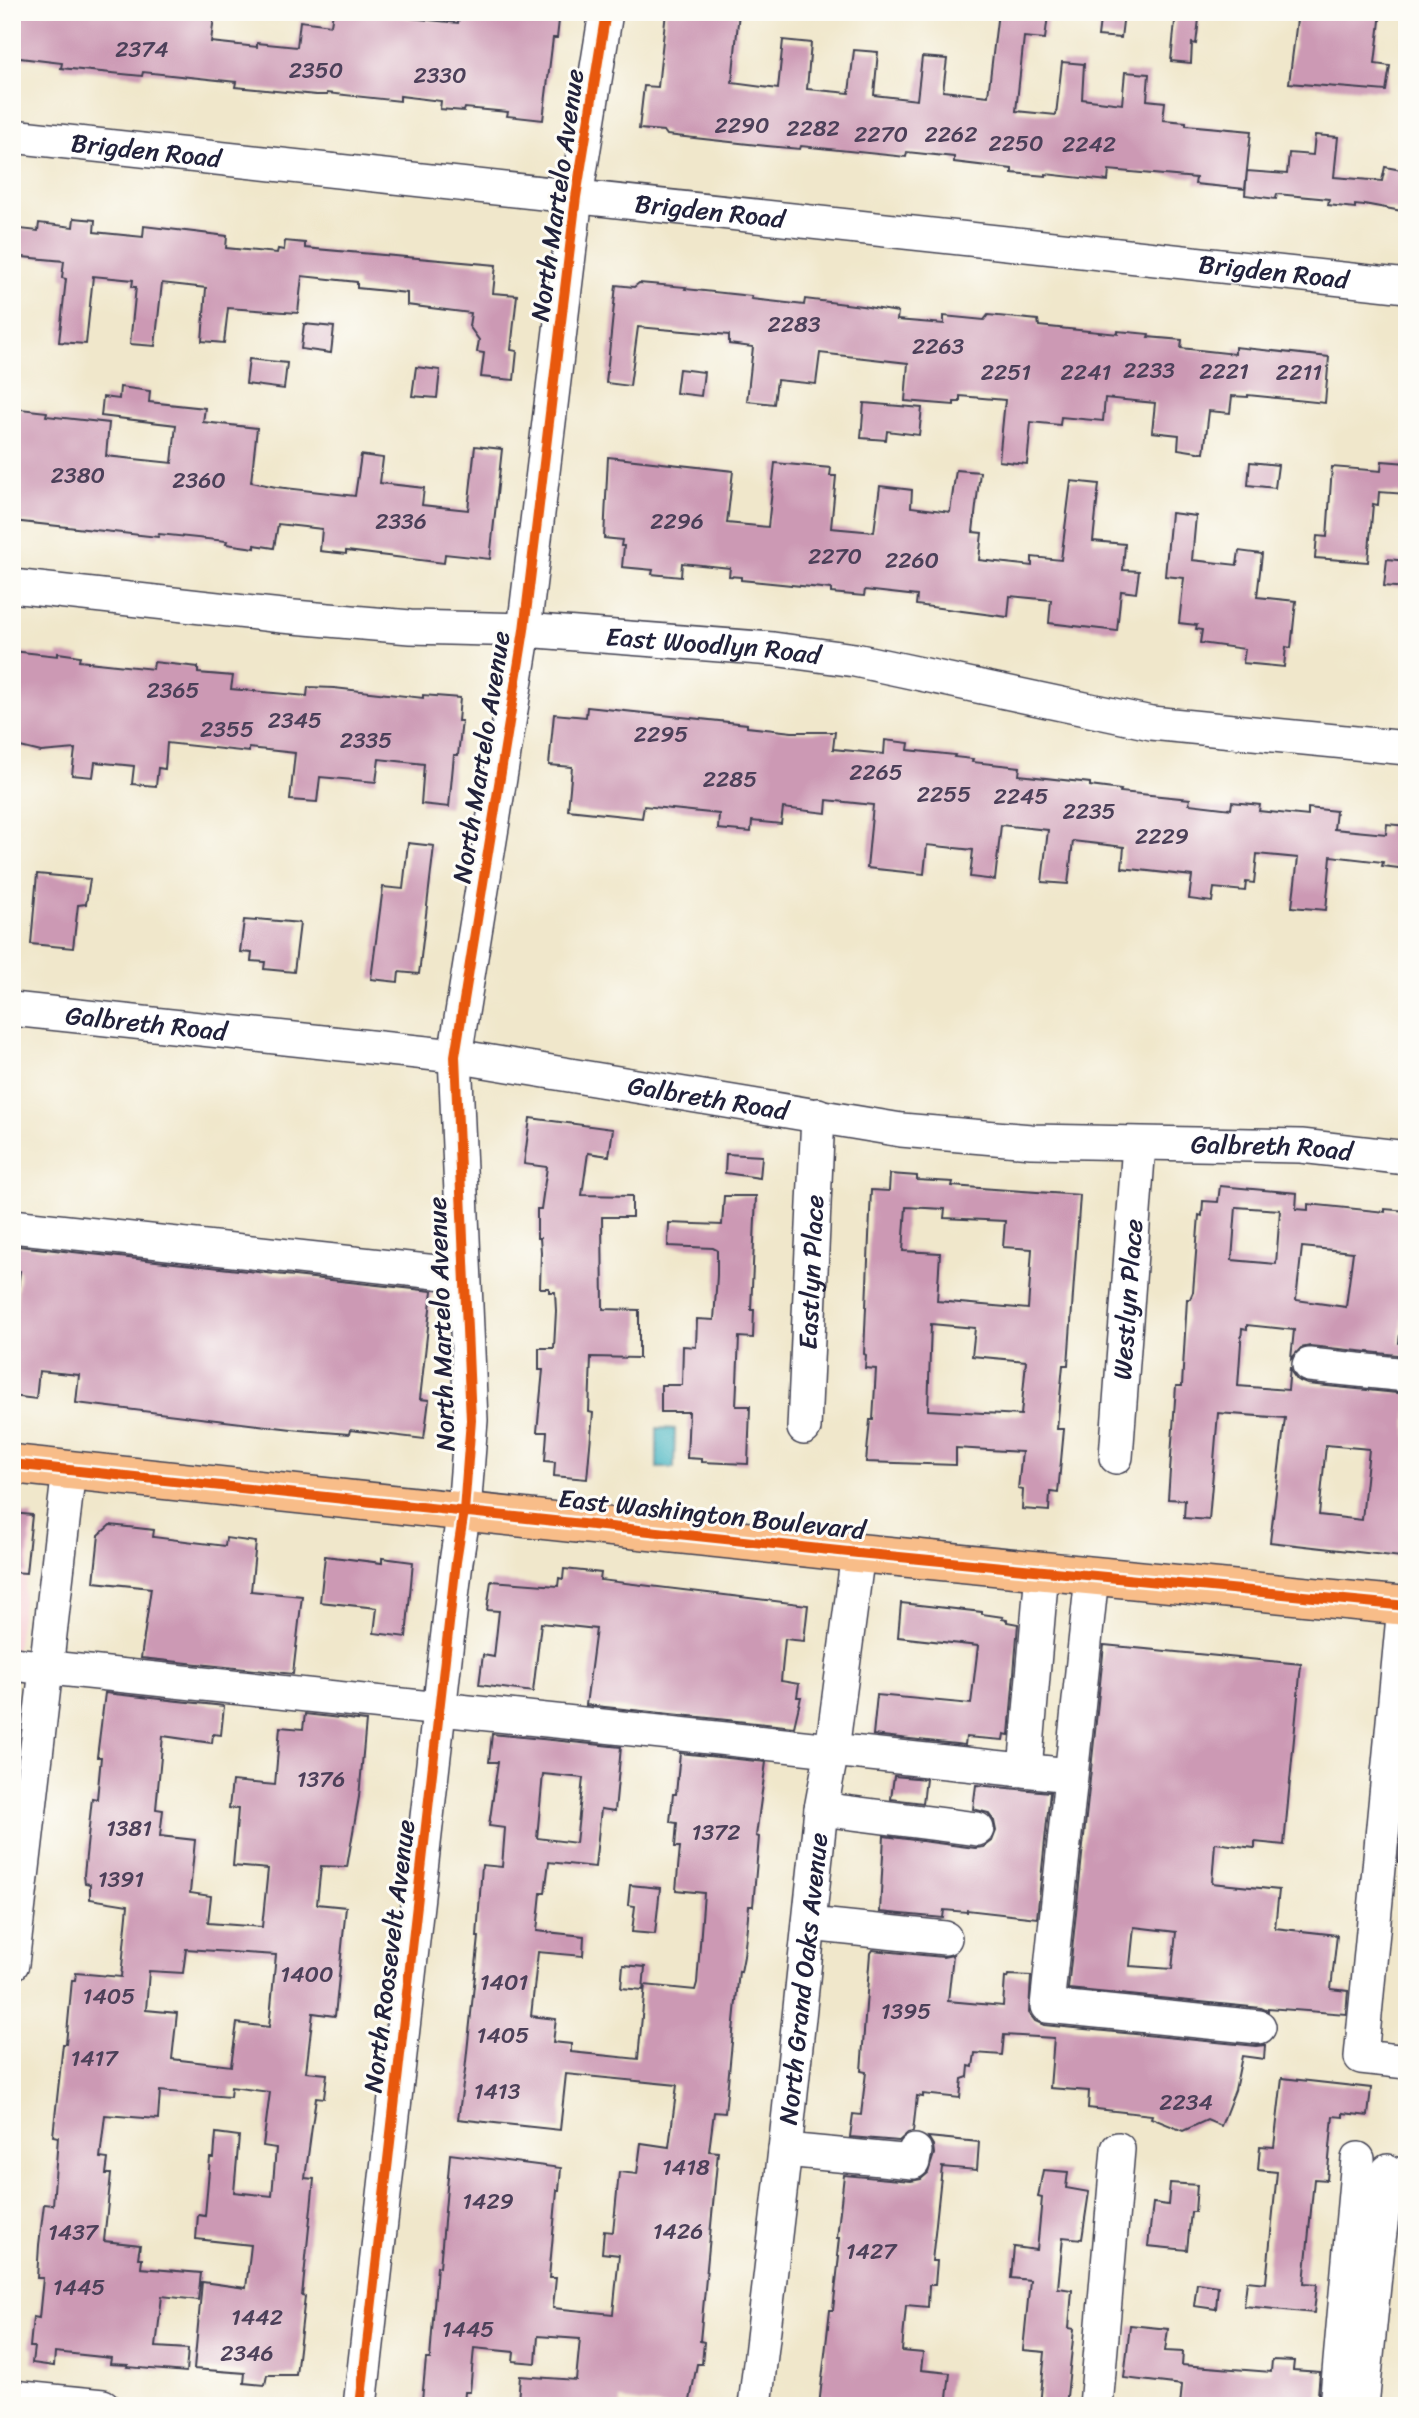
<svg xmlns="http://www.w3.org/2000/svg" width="1419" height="2418" font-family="Sriracha,sans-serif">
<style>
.built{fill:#f6cfd5}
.water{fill:#47b5c1;stroke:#346c7e;stroke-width:2}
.building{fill:#cc99b4;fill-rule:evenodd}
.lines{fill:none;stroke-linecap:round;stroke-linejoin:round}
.minor-casing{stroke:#414051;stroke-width:36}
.major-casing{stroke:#414051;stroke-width:41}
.minor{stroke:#fff;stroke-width:33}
.major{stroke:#f8bd89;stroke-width:38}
.cycleway-casing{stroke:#fdfcf7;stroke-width:15}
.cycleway{stroke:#e8590c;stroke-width:10}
.labels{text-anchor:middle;stroke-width:6;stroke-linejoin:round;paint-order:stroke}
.number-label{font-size:23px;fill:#4c4059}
.street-label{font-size:26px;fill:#22223b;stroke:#fdfcf7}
</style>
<rect width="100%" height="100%" fill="#fdfcf7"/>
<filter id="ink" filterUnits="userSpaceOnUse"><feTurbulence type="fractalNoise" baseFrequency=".0143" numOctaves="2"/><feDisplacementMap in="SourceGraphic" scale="14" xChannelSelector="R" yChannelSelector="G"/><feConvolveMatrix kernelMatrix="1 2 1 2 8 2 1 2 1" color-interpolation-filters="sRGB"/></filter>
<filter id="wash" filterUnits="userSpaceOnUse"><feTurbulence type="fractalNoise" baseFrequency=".00686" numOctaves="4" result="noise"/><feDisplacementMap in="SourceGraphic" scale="28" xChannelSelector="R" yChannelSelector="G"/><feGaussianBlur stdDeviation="1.57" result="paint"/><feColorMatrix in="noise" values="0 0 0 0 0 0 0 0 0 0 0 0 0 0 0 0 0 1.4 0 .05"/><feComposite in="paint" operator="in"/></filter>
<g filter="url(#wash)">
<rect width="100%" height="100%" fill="#f0e7cb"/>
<!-- built -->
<path class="built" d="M12,1517L35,1519L16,1651H12Z"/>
<!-- water -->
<path class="water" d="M657,1428L675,1429L674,1468H657Z"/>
<g id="blocks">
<!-- building -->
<path class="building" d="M14,12H178L214,16L211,42L257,47V43L297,47L300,21L331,25L333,12H381V15L458,23L460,12H560L557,38H553L543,120L507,116L508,112L465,108L464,111L440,109L441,101L400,96V101L327,93V95H316L235,87L236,82L143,72L142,76L61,68L62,63L12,57Z
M666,12H739L732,83L778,89L783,40L811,43L807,89L849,93L854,50L878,52L874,95L917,100L922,57L947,59L943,91L988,96L998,12L1048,15L1045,39L1024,37L1016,111L1056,115L1062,62L1084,64L1082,99L1122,104L1125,72L1149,74L1147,100L1165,102L1163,120L1186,122V125L1251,131L1245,189L1195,184L1196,178L1109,170L1108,181L1046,174V176L1012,173V169L954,162V157L907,152L906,157L801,146L800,149L767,146L667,135L664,131L639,129L644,86L658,87Z
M1101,12L1124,13L1121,38L1098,36Z
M1176,12H1194V18L1199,19L1196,44L1192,43L1191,63L1171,61Z
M1298,12H1381L1375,64L1390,66L1386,91L1289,83Z
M1315,135L1338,137L1334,177L1382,181L1385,167L1407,171V212L1364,204V206L1355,205V208L1328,205L1329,199L1277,194L1276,199L1245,195L1247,171L1287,174L1289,153L1313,155Z
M74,218L95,220L94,232L143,237L144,226L227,236L226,248L277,253L278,249L284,250L285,241L305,243V248L496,265L493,293L517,295L511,350L517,351L514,380L481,377L484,353L477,352L479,340L469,326L471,313L407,305V293L357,288V282L302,276L298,313L228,308L224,343L202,341L206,288L162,283L155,346L130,344L136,287H132L133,280L93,276L86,344L59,342L66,279L62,278L64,261L12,256V228L38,231L39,223L73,227Z
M639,283L686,287L685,289L752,296L751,299L804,305L805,299L862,306L898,312L897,320L944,324V316L984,320L988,315L1038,320L1039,326L1118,334V331L1149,334L1148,337L1182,340L1181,348L1235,354V347L1329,357L1325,403L1248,395V397L1232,396L1230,413L1209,411L1204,453L1178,449L1179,435L1152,432L1155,403L1105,398L1103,421L1061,417L1060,425L1031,422L1027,464L999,461L1005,400L960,396V402H954V405L905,401L908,363L820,353L816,384L777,380L774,404L747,401L753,347L729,344V335L638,327L630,386L606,383L616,285L634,287Z
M304,324L334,327L331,353L301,349Z
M249,359L287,363L284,389L246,384Z
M416,367L440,370L437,398L412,396Z
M679,369L704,372L701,396L676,393Z
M120,387L150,391L149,402L205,408L203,422L257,428L251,482L276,487L355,496L361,455L383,458L380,483L424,488L422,505L468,510L475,446L502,449L490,559L445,554L444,563L346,551V554L320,551L322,529L278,524L274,548L255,545V548L226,544L227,541L159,534L158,537L13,521L16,497H12V408L47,412L46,416L109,423L106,456L172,463L176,425L101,416L103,397L119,399Z
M864,403L922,408L919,435L887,431L886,440L861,438Z
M608,457L733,471L727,523L768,527L775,463L831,468L830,476H836L831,528L874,532L880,486L912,490L911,507L950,512L956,470L980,472L973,532L982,533L979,560L1032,566V557L1061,560L1071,481L1099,484L1093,541L1125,544L1123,570L1139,571L1136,593L1121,591L1117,631L1049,623L1051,600L1010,596L1008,617L916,605L917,596L865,590L864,596L831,593V589L741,580V577L729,576L730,568L682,563L681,577L652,574L653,570L622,567L624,546H621L622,540L604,538Z
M1382,461L1407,463V494L1379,492L1378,505L1373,504L1368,562L1315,558L1317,536L1327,537L1332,467L1381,471Z
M1250,462L1278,465L1275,488L1248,485Z
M1171,513L1196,516L1192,560L1237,565L1239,551L1262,554L1257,597L1296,601L1291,648L1286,647L1284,667L1243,663L1245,649L1200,643L1202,630L1196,629L1197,625L1179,623L1184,578L1165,576Z
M1387,559L1407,561V588L1384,586Z
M12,651L58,656V653L80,656L79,661L153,669L154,662L198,667V673L233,676L231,689L307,696L308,687L334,688L423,698V695L460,698L458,721H462L458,755H454L449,807L421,804L424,764L379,759L376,782L320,777L317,802L290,800L295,753L249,748V752L167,743L165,769L158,768L156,786L132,784L134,766L95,762L93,777L72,775L75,749L41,752L12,745Z
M587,707L747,724V727L792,732H835L833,749L884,754L885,740L909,743L908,750L955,755L954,757L973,759L972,762L1020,767L1019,775L1090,783V786L1121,790L1120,792L1190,799L1189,804L1231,809L1232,802L1260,805L1259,811L1308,816V808L1336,811L1334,829L1386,834L1387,824L1407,826V869L1382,866L1383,862L1331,856L1326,910L1292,907L1298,858L1257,854L1254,883L1246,882L1245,891L1214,888L1212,902L1189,899L1192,876L1122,868L1124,847L1073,841L1068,884L1042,882L1048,830L1001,825L995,880L970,877L973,850L927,845L924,874L867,868L873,805L827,800L826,813L783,808L781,824L752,821L751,832L718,829L719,814L644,806L642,818L568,810L572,767L549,765L554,714L586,717Z
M408,843L434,846L419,974L399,972L398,982L371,979L383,887L403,889Z
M37,874L90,879L86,904L78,905L73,948L31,944Z
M256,919L300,923L294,972L264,969L265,962L251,961L252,953L240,952L244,920L256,921Z
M530,1118L613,1129L609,1156L588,1153L582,1195L632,1196V1217H602L603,1309L639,1310V1358L591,1357L589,1412L593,1413L587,1479L554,1476L555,1462L545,1461L547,1432H537L543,1370H539V1348H554L556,1311L555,1292H549V1288H540L541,1252L540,1238H537V1209H541L547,1167L524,1164Z
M726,1154L762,1156L760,1178L725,1173Z
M890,1174L917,1176V1180L953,1182L952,1186L1080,1195L1068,1365H1063L1057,1429H1064L1058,1493L1050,1492L1049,1511L1022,1509L1023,1490L1018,1489L1022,1452L956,1448V1465L866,1462L870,1420H873L876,1369L865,1368L866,1355L864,1354L871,1190L889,1191ZM906,1207L945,1209L944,1218L1005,1221L1003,1247L1032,1249L1028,1309L937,1301L940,1253L903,1251ZM931,1324L975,1328L972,1356L1026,1361L1021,1415L928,1410Z
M1220,1186L1297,1193L1296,1209L1308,1210V1204L1385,1212V1209L1407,1211V1276L1399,1343L1407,1344V1356L1310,1346L1301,1348L1291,1359L1294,1330L1247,1325V1329L1242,1328L1238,1386L1288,1390L1290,1367L1292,1373L1297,1380L1307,1384L1407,1394V1511L1401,1557L1270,1542L1285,1418L1218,1413L1209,1520L1184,1518L1185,1500L1168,1499L1176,1386H1182L1187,1299H1190L1193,1292L1199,1215L1202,1216L1203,1201L1218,1202ZM1236,1207L1280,1210L1276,1264L1232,1260ZM1302,1247L1353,1252L1346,1307L1296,1300ZM1326,1445L1369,1449L1362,1520L1319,1515Z
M724,1196H756L751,1310H754L753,1338L739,1337L736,1406H750L748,1464L702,1462V1459L687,1458L689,1412H661V1385H682L683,1346L696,1347L697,1319L714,1320L717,1275V1250L713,1248L668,1246L669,1223L722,1225Z
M18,1246L432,1291L420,1399L429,1400L424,1439L350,1430L349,1434L300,1430L76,1403L79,1375L39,1371L36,1399L12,1396V1343L20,1271L15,1270Z
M12,1513L32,1515L26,1573L12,1572Z
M110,1525L154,1530L153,1537L225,1546L226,1538L256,1542L251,1591L302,1596L293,1674L141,1658L151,1588L94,1582L99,1535Z
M325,1556L382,1563V1558L413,1562L406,1637L374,1633L377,1608L320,1602Z
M564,1569L601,1573L600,1580L808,1605L804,1641L785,1639L781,1681L799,1684L797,1697H801L794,1727L586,1705L596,1629L541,1623L533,1692L479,1685L483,1655L494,1657L499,1611L487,1610L491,1581L558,1586L559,1578L563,1579Z
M901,1603L982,1612V1614L1003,1617L1002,1619L1007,1620V1622L1018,1624L1009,1735L1004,1734L1003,1740L966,1737L965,1745L873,1735L877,1695L971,1704L978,1646L898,1637Z
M1104,1645L1301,1664L1284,1845L1255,1842V1848L1215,1843L1212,1883L1279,1890L1275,1928L1337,1935L1331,1989L1348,1991L1346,2014L1268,2008V2011L1261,2008L1068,1989ZM1134,1927L1176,1932L1172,1969L1130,1966Z
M105,1693L224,1706L221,1735L213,1734L212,1743L163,1736L156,1809L163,1810L160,1836L195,1840L190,1893L211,1896L208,1923L262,1927L268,1869L233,1866L238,1809L229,1808L232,1781L275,1785L280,1727L303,1729L305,1714L366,1721L359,1797L347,1867L321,1866L317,1904L346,1907L335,2016L313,2013L306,2072L327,2074L324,2098L316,2097L305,2178L314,2179L302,2296L305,2297L296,2375H267L265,2385L244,2383L245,2373L194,2369L202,2282L246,2288L251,2245L196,2239L198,2215L205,2216L210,2158H214L216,2133L239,2136L234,2192L272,2196L276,2148L263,2146L270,2092L231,2087L230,2097L160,2091L158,2119L105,2115L100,2158L108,2159L106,2174H111L104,2241L140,2245L138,2258H142L141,2268L201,2273L198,2300L162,2296L156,2347L188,2349L186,2372L127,2367L128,2365L110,2364L111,2358L55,2352L54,2366L32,2363L34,2347H30L33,2317L39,2318L43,2278H37L39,2245L44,2204L53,2205L58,2137L53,2136L63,2044H66L72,1980H75L76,1973L121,1977L128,1905L90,1899V1884L85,1883L84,1875L92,1798L97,1799L101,1757H97ZM186,1949L276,1955L269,2027L237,2023L231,2066L172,2059L177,2013L146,2010L149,1971L183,1973Z
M492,1734L621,1747L615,1811L601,1809L595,1867L549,1862L545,1893H541L537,1931L584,1936L583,1956L538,1952L531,2016L556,2019L553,2042L571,2044V2052L638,2059L645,1985L695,1990L697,1983L704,1893L676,1890L680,1847H675L677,1823L670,1822L673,1794H676L680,1753L766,1762L756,1836L759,1837L753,1906H749L744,1956L741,1972L739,1971L725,2113L714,2112L709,2151L718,2152L700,2341L704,2342L702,2364H697L689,2406H661L621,2400V2406L518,2402L520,2376L576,2380L580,2339L538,2336L536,2363L513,2361L514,2352L474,2348L470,2392H465L464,2404L422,2400L426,2359H430L437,2266L440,2267L450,2154L561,2168L559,2190H557L549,2278H556L553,2308L613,2314L619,2255L602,2253L604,2231L613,2232L619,2172L637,2174L641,2143L669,2147L677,2085L566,2074L560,2130L458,2119L465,2071L479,1937H477L482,1865L502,1867L505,1828L489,1826L498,1762H489ZM543,1774L583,1778L576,1843L537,1838Z
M894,1776L926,1779L923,1803L891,1799Z
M976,1785L1050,1792L1037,1918L967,1910V1912L944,1910L943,1918L880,1912L884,1836L975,1848L984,1847L992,1841L996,1831L994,1821L988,1813L973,1809Z
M1406,1786H1407V1863L1399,1862Z
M630,1885L660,1888L655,1934L632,1932L635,1906L628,1905Z
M872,1950L943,1957L953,1955L948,2001L1003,2006L1005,1977L1007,1978L1008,1975L1031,1976L1029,2013L1035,2021L1044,2025L1257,2046L1265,2045L1264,2059L1242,2056L1235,2090L1221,2126L1207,2120L1183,2131L1151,2118L1152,2115L1088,2108L1089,2091L1050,2088L1054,2038L1004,2035L1002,2055L975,2053L973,2067L969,2066L968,2077L962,2079L960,2098L923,2094V2097L917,2096L913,2132L908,2133L899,2141L850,2137L853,2114L861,2115L866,2072L861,2071L870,1953Z
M623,1965L645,1967L643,1990L621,1988Z
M1282,2078L1371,2088L1368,2116L1343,2113V2117L1333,2116L1327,2180L1314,2179L1304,2283L1317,2284L1314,2313L1244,2306L1247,2281L1266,2283L1277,2172L1258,2170L1260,2146L1274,2147Z
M928,2137L979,2142L977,2170L942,2167L932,2261H937L935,2285H929L928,2307L906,2305L902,2351L923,2353L921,2370L950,2373L946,2406H819L830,2310H833L839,2256H837L839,2238H837L844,2175L911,2181L921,2179L928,2173L934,2154L933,2145Z
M1043,2170L1068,2172L1066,2188L1089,2192L1082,2239L1063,2237L1058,2288L1072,2290L1069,2328L1074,2329L1066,2406H1040L1045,2352L1023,2350L1030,2280L1011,2278L1014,2247L1037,2250L1042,2198L1038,2197Z
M1170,2183L1197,2185L1195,2212H1191L1187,2250L1148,2246L1153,2203L1168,2205Z
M1197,2283L1218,2286L1216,2309L1194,2306Z
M1130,2325L1168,2329L1165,2351L1183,2352L1182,2365L1271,2372L1272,2360L1294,2361L1293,2370L1320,2372L1317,2406H1180L1182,2385L1124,2378Z"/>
</g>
</g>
<g filter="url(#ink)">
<use href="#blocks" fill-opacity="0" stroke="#414051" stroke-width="2"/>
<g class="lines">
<!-- minor casing -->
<g class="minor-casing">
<g id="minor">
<path id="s1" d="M12,136L1407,286"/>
<path id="s2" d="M12,586L282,616L410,627L524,630L773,649L855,660L1151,723L1407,748"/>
<path id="s3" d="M12,1009L455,1056L901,1130L1031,1141L1301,1146L1407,1158"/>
<path d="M12,1226L464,1275"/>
<path d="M1309,1365L1407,1375"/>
<path id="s4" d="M804,1428L818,1115"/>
<path id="s5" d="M1116,1457L1139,1144"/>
<path d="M1092,1576L1047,2006L1259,2027"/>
<path d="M1404,1606L1361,2057L1407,2062"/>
<path d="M12,1664L1070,1775"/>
<path d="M1025,1770L1042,1571"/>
<path d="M821,1809L977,1829"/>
<path d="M809,1924L945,1938"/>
<path d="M12,1964L69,1469"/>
<path d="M785,2150L913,2162L915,2151"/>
<path d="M12,2397L103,2406"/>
<path d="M360,2406L456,1562L464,1511L471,1420L455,1056L524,630L576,197L606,12"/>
<path id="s6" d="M755,2406L785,2150L821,1809L832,1750L858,1553"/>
<path d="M1096,2406L1118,2149"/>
<path d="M1336,2406L1358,2159"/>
<path d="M1362,2406L1377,2255L1388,2171"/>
</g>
</g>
<!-- major casing -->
<g class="major-casing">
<path id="major" d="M12,1464L858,1553L1407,1606"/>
</g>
<!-- minor -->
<use href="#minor" class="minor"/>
<!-- major -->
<use href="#major" class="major"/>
<!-- cycleway casing -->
<g class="cycleway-casing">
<path id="cycleway" d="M12,1464L858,1553L1407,1606
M360,2406L456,1562L464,1511L471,1420L455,1056L524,630L576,197L606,12"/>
</g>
<!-- cycleway -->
<use href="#cycleway" class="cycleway"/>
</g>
</g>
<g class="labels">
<!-- number labels -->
<g class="number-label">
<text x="142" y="57">2374</text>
<text x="316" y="78">2350</text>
<text x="440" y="83">2330</text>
<text x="742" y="133">2290</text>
<text x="813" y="136">2282</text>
<text x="881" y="142">2270</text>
<text x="951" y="142">2262</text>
<text x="1016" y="151">2250</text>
<text x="1089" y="152">2242</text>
<text x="794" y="332">2283</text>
<text x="938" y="354">2263</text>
<text x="1149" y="378">2233</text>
<text x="1224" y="379">2221</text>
<text x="1006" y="380">2251</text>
<text x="1086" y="380">2241</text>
<text x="1299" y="380">2211</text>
<text x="78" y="483">2380</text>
<text x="199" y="488">2360</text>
<text x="401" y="529">2336</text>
<text x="677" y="529">2296</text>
<text x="835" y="564">2270</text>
<text x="912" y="568">2260</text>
<text x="173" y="698">2365</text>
<text x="295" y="728">2345</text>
<text x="227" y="737">2355</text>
<text x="661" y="742">2295</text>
<text x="366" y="748">2335</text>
<text x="876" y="780">2265</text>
<text x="730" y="787">2285</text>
<text x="944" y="802">2255</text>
<text x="1021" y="804">2245</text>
<text x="1089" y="819">2235</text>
<text x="1162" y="844">2229</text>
<text x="321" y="1787">1376</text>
<text x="129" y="1836">1381</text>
<text x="716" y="1840">1372</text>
<text x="121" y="1887">1391</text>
<text x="307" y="1982">1400</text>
<text x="504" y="1990">1401</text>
<text x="109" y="2004">1405</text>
<text x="906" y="2019">1395</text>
<text x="503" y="2043">1405</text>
<text x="94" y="2066">1417</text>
<text x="497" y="2099">1413</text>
<text x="1186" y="2110">2234</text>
<text x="686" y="2175">1418</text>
<text x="488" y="2209">1429</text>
<text x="678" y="2239">1426</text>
<text x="73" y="2240">1437</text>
<text x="871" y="2259">1427</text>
<text x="79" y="2295">1445</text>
<text x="257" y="2325">1442</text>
<text x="468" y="2337">1445</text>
<text x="247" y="2361">2346</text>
</g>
<!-- street labels -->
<g class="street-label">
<text dy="9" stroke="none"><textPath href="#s1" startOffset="135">Brigden Road</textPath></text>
<text transform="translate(557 195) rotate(-82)" y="9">North Martelo Avenue</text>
<text dy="9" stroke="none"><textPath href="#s1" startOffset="702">Brigden Road</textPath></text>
<text dy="9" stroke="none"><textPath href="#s1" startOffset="1269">Brigden Road</textPath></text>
<text dy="9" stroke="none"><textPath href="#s2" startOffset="704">East Woodlyn Road</textPath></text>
<text transform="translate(481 757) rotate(-81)" y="9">North Martelo Avenue</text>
<text dy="9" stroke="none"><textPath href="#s3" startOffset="135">Galbreth Road</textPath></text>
<text dy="9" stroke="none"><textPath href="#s3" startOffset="702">Galbreth Road</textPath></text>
<text dy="9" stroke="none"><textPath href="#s3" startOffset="1269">Galbreth Road</textPath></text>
<text dy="9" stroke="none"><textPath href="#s4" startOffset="156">Eastlyn Place</textPath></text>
<text dy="9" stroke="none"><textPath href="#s5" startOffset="158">Westlyn Place</textPath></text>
<text transform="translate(441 1324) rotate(-92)" y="9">North Martelo Avenue</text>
<text transform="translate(712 1514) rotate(6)" y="9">East Washington Boulevard</text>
<text transform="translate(389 1956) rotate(-83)" y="9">North Roosevelt Avenue</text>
<text dy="9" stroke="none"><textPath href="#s6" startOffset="430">North Grand Oaks Avenue</textPath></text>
</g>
</g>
<!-- margin -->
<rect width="1419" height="2418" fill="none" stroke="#fdfcf7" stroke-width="42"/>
</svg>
